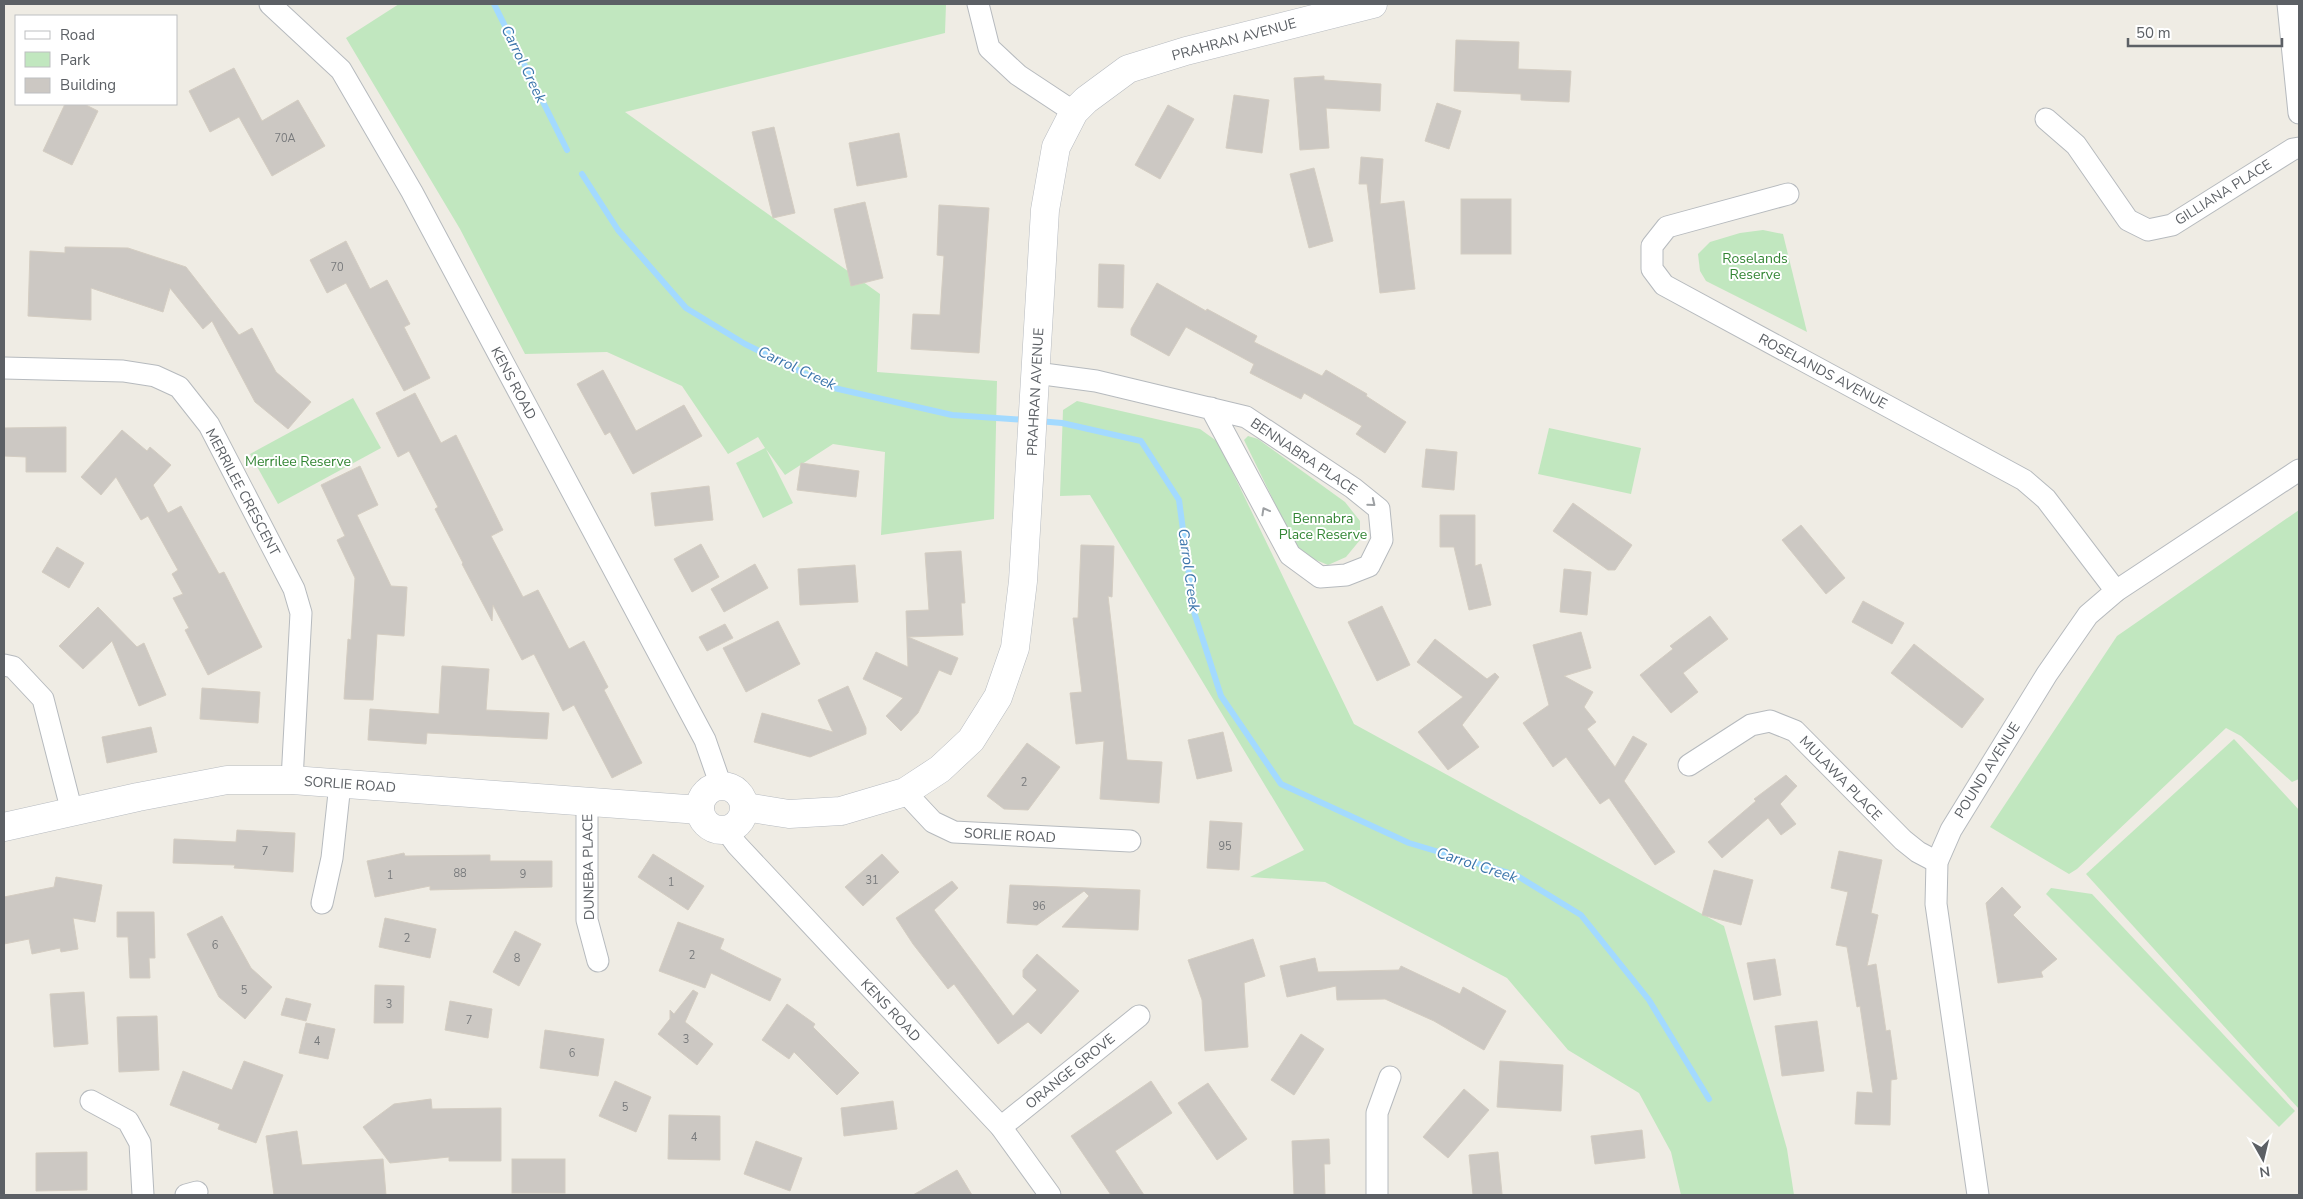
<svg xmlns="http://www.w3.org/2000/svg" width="2303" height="1199" viewBox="0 0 2303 1199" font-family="'Nunito Sans',sans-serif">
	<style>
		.green { fill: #c1e7bf }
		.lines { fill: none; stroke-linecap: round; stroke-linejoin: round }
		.stream { stroke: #a3daff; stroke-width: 6 }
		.building { fill: #ccc8c3; stroke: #d4cdc2 }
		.street-casing { stroke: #b6babe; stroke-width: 23 }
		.secondary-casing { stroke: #b7bbc0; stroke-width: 29 }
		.street { stroke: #fff; stroke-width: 21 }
		.secondary { stroke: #fff; stroke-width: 28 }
		.oneway { stroke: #9da0a3 }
		.labels { text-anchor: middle; stroke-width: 4; stroke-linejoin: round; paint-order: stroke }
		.number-label { font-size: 11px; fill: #787a7c }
		.street-label { font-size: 14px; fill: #5c6065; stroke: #fff }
		.park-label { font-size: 14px; fill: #328533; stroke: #fff }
		.water-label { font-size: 15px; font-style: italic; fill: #3b75ab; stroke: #fff }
	</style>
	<rect width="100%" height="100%" fill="#efece4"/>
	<g class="green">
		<polygon points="399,4 946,4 945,33 625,112 880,294 877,372 997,381 994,519 881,535 885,452 833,444 785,475 766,449 793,503 763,518 736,463 765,448 758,437 728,454 682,386 607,352 525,354 460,229 346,38"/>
		<polygon points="1763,230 1783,234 1807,332 1706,281 1700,271 1698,254 1710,242 1740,233"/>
		<polygon points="353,398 381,448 278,504 250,454"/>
		<polygon points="1077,401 1200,429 1218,442 1354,724 1724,926 1787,1149 1794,1195 1681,1195 1671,1152 1639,1093 1568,1050 1507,978 1325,882 1250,877 1304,850 1090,495 1060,496 1063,410"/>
		<polygon points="1549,428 1641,448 1631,494 1538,474"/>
		<polygon points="1248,436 1258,439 1345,502 1360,521 1360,540 1346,557 1328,565 1299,553 1244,440"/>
		<polygon points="2299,510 2299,779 2292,782 2241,736 2226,728 2077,869 2069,874 1990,827 2117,636"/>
		<polygon points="2234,739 2299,810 2299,1109 2086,874"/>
		<polygon points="2051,888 2092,894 2295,1111 2279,1127 2046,894"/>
	</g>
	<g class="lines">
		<g class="stream">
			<polyline points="494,4 567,150"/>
			<polyline points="582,174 618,230 686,308 745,344 834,388 952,415 1026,420"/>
			<polyline points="1038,421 1062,423 1141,441 1179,500 1194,612 1221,696 1281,784 1409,843 1516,875 1581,915 1649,1000 1709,1099"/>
		</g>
	</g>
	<g class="building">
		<polygon points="1456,40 1519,42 1518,69 1571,71 1569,102 1521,100 1521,94 1454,91"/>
		<polygon points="234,68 262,121 298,100 325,146 272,176 239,117 210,132 189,91"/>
		<polygon points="1324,76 1324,80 1381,84 1380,111 1326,108 1329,148 1300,150 1294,78"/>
		<polygon points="1234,95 1269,100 1262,153 1226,148"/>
		<polygon points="1437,103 1461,111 1449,149 1425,141"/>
		<polygon points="65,104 84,104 98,111 72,165 43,151"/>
		<polygon points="1168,105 1194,119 1160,179 1135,165"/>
		<polygon points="774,127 795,213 773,218 752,132"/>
		<polygon points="899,133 907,177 857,186 849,143"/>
		<polygon points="1361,157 1383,159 1380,204 1404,201 1415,289 1380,293 1367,184 1359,184"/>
		<polygon points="1314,168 1333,241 1309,248 1290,174"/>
		<rect x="1461" y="199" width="50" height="55"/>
		<polygon points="865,202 883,278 851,286 834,209"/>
		<polygon points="939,205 989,208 979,353 911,349 913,314 940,315 944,256 937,255"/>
		<polygon points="346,241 370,289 387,280 410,324 404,327 430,378 404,391 346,283 327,293 310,260"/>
		<polygon points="65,247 128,248 186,267 239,335 252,328 276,372 311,402 288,429 255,402 212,321 203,329 170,288 163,312 91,288 91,320 28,316 30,251 65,253"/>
		<polygon points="1099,264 1124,265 1123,308 1098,307"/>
		<polygon points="1157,283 1206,311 1207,309 1257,336 1254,342 1322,376 1326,370 1367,394 1366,396 1406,422 1385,453 1356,434 1362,426 1304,393 1301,399 1250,373 1254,364 1186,327 1169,356 1131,335 1131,329"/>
		<polygon points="603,370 636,431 684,405 702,436 633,474 610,432 605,435 577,384"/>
		<polygon points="415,393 441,443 456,435 503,530 491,536 523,597 538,590 569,649 584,641 608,687 604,690 642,763 612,778 574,705 563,711 534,654 522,660 493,605 492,621 462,564 463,563 435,509 438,507 409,451 398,457 376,413"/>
		<polygon points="66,427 66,472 26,472 26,457 4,456 4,428"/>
		<polygon points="122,430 147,451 150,447 171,465 153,485 168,513 181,506 219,574 224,572 262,647 208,675 185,630 189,628 173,598 183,594 172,574 178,570 148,516 141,520 116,477 101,495 81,477"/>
		<polygon points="1426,449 1457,452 1454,490 1422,487"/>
		<polygon points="801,463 859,471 856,497 797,490"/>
		<polygon points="360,466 378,505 357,515 391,586 407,587 404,636 377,634 373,700 344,699 348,639 351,640 355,578 337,540 345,536 321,485"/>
		<polygon points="709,486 713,520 655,526 651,493"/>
		<polygon points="1573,503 1632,545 1615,570 1608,570 1553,531"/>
		<polygon points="1440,515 1475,515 1475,566 1481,564 1491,605 1469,610 1454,547 1440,547"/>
		<polygon points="1801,525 1845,578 1826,594 1782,540"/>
		<polygon points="701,544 719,577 692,592 674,559"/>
		<polygon points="1081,545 1114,546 1112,597 1108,596 1127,760 1162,762 1159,803 1100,799 1104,741 1076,744 1070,693 1082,692 1073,618 1078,618"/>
		<polygon points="57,547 84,563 69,588 42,572"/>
		<polygon points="961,551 965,603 961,603 963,635 908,637 958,658 951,675 939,670 918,713 901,731 886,716 903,698 863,679 876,652 908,667 906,611 929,610 925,553"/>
		<polygon points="755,564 768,588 724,612 711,589"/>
		<polygon points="855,565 858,602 800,605 798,569"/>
		<polygon points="1564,569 1591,572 1587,615 1560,612"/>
		<polygon points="1863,601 1904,623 1892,644 1852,622"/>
		<polygon points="1382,606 1410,665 1377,681 1348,622"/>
		<polygon points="98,607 137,647 144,643 166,695 139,706 112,641 83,669 59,646"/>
		<polygon points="1710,616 1728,639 1683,673 1698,692 1671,713 1640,675 1673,649 1670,646"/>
		<polygon points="778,621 800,664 746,692 723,648"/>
		<polygon points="725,624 733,638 707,651 699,637"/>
		<polygon points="1581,632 1591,668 1564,676 1593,692 1584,707 1596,722 1587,729 1615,767 1633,736 1647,744 1624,781 1675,852 1655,865 1609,798 1600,804 1566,757 1553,767 1523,723 1549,705 1533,645"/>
		<polygon points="1435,639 1487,679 1495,673 1499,677 1462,725 1479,747 1448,770 1418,732 1463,697 1417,662"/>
		<polygon points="1914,644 1984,699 1962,728 1891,673"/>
		<polygon points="442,666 489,669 486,710 549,713 547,739 427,733 426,744 368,740 370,709 439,714"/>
		<polygon points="848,686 866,728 866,734 810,757 754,742 762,713 833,732 818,700"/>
		<polygon points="202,688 260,692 258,723 200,719"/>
		<polygon points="151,727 157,752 107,763 102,737"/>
		<polygon points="1223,732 1232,771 1197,779 1188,740"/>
		<polygon points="1027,743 1060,767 1028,810 1004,809 987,796"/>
		<polygon points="1786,775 1797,786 1780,804 1796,824 1781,835 1768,818 1722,858 1708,842 1756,801 1754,799"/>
		<polygon points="1210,821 1242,823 1239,870 1207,868"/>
		<polygon points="237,830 295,833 293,872 234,868 235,865 173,863 174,839 236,842"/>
		<polygon points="1839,851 1882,860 1871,913 1878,915 1867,966 1876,964 1886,1031 1890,1030 1897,1079 1891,1080 1890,1125 1855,1124 1857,1092 1873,1093 1860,1006 1857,1007 1847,947 1836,945 1848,892 1831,888"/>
		<polygon points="404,853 405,856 490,855 490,861 552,861 552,887 430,890 430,886 375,897 367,861"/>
		<polygon points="653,854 704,886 688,910 638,877"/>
		<polygon points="882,854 899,872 863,906 845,887"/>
		<polygon points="1714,870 1753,880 1741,925 1702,915"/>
		<polygon points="56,877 102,885 95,922 73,918 78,949 61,952 60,948 32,954 29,939 4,944 4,897 54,887"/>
		<polygon points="952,881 958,888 934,910 1013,1016 1037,990 1023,977 1023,970 1037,954 1079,991 1041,1034 1028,1022 998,1044 954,984 948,989 913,944 896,918"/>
		<polygon points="1010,885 1140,890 1138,930 1062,927 1089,896 1084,891 1037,925 1007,923"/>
		<polygon points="2002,887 2021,907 2013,915 2057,959 2041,972 2043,977 1998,983 1986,903"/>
		<polygon points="117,912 154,912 155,958 149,958 150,978 130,978 128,937 117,937"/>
		<polygon points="222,916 251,968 272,987 245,1019 219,997 187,934"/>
		<polygon points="385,918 436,929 430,958 379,947"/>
		<polygon points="678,922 724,939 720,949 781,979 770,1001 711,973 705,988 659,971"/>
		<polygon points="515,931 541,944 519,986 493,972"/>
		<polygon points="1253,939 1265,976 1244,983 1248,1047 1205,1051 1202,1000 1188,960"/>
		<polygon points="1315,958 1318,972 1399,970 1401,966 1460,994 1463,987 1506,1011 1484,1050 1434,1021 1385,999 1337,1000 1336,986 1287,997 1280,966"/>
		<polygon points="1775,959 1781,995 1754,1000 1747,963"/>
		<polygon points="375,985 404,986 403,1023 374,1023"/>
		<polygon points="693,990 698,993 685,1022 713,1044 697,1065 658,1034 670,1019 670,1010 674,1014"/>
		<polygon points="84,992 88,1044 54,1047 50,994"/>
		<polygon points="286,998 311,1004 306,1021 281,1015"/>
		<polygon points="450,1001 492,1009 488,1038 445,1030"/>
		<polygon points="787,1004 815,1024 813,1027 859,1073 837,1095 794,1052 789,1059 762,1040"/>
		<polygon points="157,1016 159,1070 119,1072 117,1017"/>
		<polygon points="1817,1021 1824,1071 1782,1076 1775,1026"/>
		<polygon points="306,1023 335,1029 328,1059 299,1053"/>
		<polygon points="545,1030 604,1039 598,1076 540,1068"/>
		<polygon points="1301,1034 1324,1049 1294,1095 1271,1080"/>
		<polygon points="244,1061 283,1075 256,1143 218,1129 220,1124 170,1105 183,1071 232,1090"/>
		<polygon points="1500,1061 1563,1065 1561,1111 1497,1107"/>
		<polygon points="615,1081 651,1097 636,1132 599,1116"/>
		<polygon points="1151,1081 1172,1113 1115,1151 1144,1195 1111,1195 1071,1136"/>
		<polygon points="1208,1083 1247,1139 1217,1160 1178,1103"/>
		<polygon points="1464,1089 1489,1110 1448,1158 1423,1137"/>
		<polygon points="431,1099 432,1109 501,1108 501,1161 449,1161 449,1157 390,1163 363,1127 394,1104"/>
		<polygon points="893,1101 897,1129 844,1136 841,1108"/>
		<polygon points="669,1115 720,1116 720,1160 668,1159"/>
		<polygon points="1642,1130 1645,1158 1595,1164 1591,1136"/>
		<polygon points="297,1131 302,1165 383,1159 386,1195 274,1195 266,1136"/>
		<polygon points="1329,1139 1330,1164 1324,1164 1325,1195 1294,1195 1292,1141"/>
		<polygon points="756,1141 802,1158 790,1191 744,1174"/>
		<polygon points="87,1152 87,1190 36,1191 36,1153"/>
		<polygon points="1498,1152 1502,1194 1473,1195 1469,1155"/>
		<rect x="512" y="1159" width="53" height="34"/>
		<polygon points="957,1170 972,1195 913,1195"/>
	</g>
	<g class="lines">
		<g class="street-casing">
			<g id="street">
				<polyline points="270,4 341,70 412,192 705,740 721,786"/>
				<polyline points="978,4 989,48 1018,75 1074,112"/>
				<polyline points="2288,4 2299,113"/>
				<polyline points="2046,119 2076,145 2128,220 2148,230 2172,225 2293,149 2299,148"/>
				<polyline points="1788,194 1667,227 1652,246 1652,269 1664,285 2024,480 2046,499 2116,591"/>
				<polyline points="4,368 123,371 155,376 179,387 209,425 294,589 301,613 292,780"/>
				<polyline points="1036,373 1096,381 1246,417 1353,488 1379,509 1382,540 1369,566 1346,575 1320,577 1290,555 1211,408"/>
				<polyline points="4,665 13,667 43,699 72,812"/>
				<polyline points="1689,765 1751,725 1770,721 1795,731 1903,840 1918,852 1937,862"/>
				<polyline points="905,792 933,822 954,832 1130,841"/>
				<polyline points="587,801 587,920 598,961"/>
				<polyline points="726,830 737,845 1001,1127 1050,1195"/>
				<polyline points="322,903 332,858 340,784"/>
				<polyline points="91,1101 128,1121 140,1143 143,1195"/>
				<polyline points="1001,1127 1139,1016"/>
				<polyline points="186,1195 197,1192"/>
				<polyline points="1377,1195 1377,1113 1390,1077"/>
				<polyline points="1978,1195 1936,904 1937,862 1951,830 2047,674 2088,615 2116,591 2299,470"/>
			</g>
		</g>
		<g class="secondary-casing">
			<g id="secondary">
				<circle cx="722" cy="808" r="22"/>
				<polyline points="745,807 789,814 841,811 905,792 940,769 971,740 998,697 1015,648 1023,581 1045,210 1056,147 1074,112 1086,100 1128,69 1186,51 1373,4"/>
				<polyline points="4,827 138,797 227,780 292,780 700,810"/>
			</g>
		</g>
		<use href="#street" class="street"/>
		<use href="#secondary" class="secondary"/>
	</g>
	<defs><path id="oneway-chevron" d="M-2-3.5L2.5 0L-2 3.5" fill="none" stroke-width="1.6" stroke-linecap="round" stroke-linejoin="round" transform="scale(1.25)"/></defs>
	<g class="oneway">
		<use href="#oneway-chevron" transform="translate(1372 503) rotate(39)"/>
		<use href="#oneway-chevron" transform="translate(1265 511) rotate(-119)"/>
	</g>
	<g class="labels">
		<g class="number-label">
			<text x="285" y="142">70A</text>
			<text x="337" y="271">70</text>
			<text x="1024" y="786">2</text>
			<text x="1225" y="850">95</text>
			<text x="265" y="855">7</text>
			<text x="460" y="877">88</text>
			<text x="523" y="878">9</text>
			<text x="390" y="879">1</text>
			<text x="872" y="884">31</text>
			<text x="671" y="886">1</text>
			<text x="1039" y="910">96</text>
			<text x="407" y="942">2</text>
			<text x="215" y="949">6</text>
			<text x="692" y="959">2</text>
			<text x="517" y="962">8</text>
			<text x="244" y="994">5</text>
			<text x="389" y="1008">3</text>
			<text x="469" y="1024">7</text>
			<text x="686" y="1043">3</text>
			<text x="317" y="1045">4</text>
			<text x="572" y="1057">6</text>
			<text x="625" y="1111">5</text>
			<text x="694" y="1141">4</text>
		</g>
		<g class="street-label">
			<text transform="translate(1234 39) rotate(-15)" y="5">PRAHRAN AVENUE</text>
			<text transform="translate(2223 192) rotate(-32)" y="5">GILLIANA PLACE</text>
			<text transform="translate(1823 371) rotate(28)" y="5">ROSELANDS AVENUE</text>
			<text transform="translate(514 383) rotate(62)" y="5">KENS ROAD</text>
			<text transform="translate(1035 392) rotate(-87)" y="5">PRAHRAN AVENUE</text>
			<text transform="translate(1304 456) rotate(34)" y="5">BENNABRA PLACE</text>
			<text transform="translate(243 492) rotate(62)" y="5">MERRILEE CRESCENT</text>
			<text transform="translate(1987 770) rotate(-58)" y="5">POUND AVENUE</text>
			<text transform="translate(1841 778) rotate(46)" y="5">MULAWA PLACE</text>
			<text transform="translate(350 784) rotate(4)" y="5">SORLIE ROAD</text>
			<text transform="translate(1010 835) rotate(3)" y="5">SORLIE ROAD</text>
			<text transform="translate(588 867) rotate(-91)" y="5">DUNEBA PLACE</text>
			<text transform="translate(891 1010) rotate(47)" y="5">KENS ROAD</text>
			<text transform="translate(1070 1071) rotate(-39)" y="5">ORANGE GROVE</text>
		</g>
		<g class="park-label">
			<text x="1755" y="263">Roselands<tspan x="1755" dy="16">Reserve</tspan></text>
			<text x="298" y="466">Merrilee Reserve</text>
			<text x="1323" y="523">Bennabra<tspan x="1323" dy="16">Place Reserve</tspan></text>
		</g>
		<g class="water-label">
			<text transform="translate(524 64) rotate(64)" y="5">Carrol Creek</text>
			<text transform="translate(797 368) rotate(25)" y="5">Carrol Creek</text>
			<text transform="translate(1189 570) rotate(82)" y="5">Carrol Creek</text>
			<text transform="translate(1477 865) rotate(18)" y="5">Carrol Creek</text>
		</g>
	</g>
	<rect width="2303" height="1199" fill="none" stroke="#5c6065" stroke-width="10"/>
	<rect x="15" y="15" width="162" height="90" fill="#ffffff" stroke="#bebfc1"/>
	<rect x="25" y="31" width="25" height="8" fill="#ffffff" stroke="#bebfc1"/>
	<text x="60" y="40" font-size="15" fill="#5c6065">Road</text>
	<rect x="25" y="52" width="25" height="15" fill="#c1e7bf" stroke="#bebfc1"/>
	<text x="60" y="65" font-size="15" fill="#5c6065">Park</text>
	<rect x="25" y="78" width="25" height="15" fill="#ccc8c3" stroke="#bebfc1"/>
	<text x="60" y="90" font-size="15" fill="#5c6065">Building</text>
	<g transform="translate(2263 1159) rotate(172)" stroke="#ffffff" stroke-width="4" paint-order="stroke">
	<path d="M0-4L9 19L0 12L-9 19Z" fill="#5c6065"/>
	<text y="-8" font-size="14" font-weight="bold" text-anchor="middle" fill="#5c6065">N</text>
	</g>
	<path d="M2128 38v8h154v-8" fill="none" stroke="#5c6065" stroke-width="2.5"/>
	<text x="2136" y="38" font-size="15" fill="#5c6065" stroke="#ffffff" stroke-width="4" paint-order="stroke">50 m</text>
</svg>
